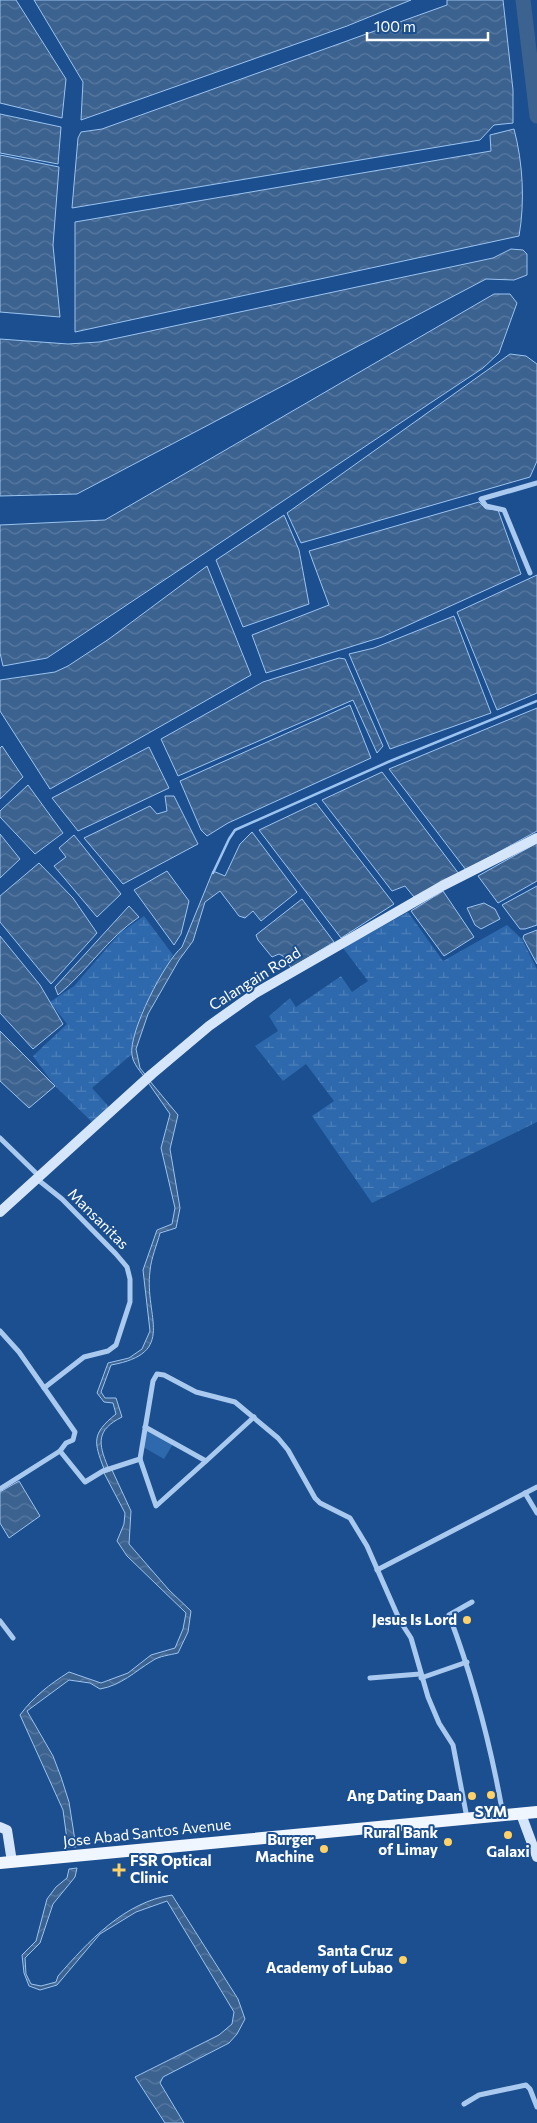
<svg xmlns="http://www.w3.org/2000/svg" width="537" height="2123" viewBox="0 0 537 2123" font-family="Commissioner,sans-serif">
	<style>
		.grass { fill: #2e69ad }
		.wetland { fill: url(#wetland-marsh) }
		.water { fill: url(#water-waves); stroke: #9cc4f0 }
		.lines { fill: none; stroke-linecap: round; stroke-linejoin: round }
		.stream { stroke: #9cc4f0; stroke-width: 2.5 }
		.river { stroke: #3c6290; stroke-width: 15 }
		.street { stroke: #a9c9ee; stroke-width: 5 }
		.secondary { stroke: #d6e6fa; stroke-width: 10 }
		.primary { stroke: #f0f6ff; stroke-width: 12 }
		.poi-dot { fill: #ffd166; stroke: #1b4f8f; stroke-width: 2 }
		.labels { text-anchor: middle; stroke-width: 4; stroke-linejoin: round; paint-order: stroke }
		.street-label { font-size: 15px; fill: #fff; stroke: #1b4f8f }
		.poi-label { font-size: 15px; font-weight: bold; fill: #fff; stroke: #1b4f8f; text-anchor: end }
	</style>
	<defs>
		<pattern id="wetland-marsh" width="20" height="14" patternUnits="userSpaceOnUse" patternTransform="scale(1.25)"><rect width="20" height="14" fill="#2e69ad"/><path d="M1 5h8M5 5V1M11 12h8M15 12V8" fill="none" stroke="#4d80b9"/></pattern>
		<pattern id="water-waves" width="16" height="10" patternUnits="userSpaceOnUse" patternTransform="scale(1.25)"><rect width="16" height="10" fill="#3c6290"/><path d="M0 5q4-4 8 0t8 0" fill="none" stroke="#597aa1"/></pattern>
	</defs>
	<rect width="100%" height="100%" fill="#1b4f8f"/>
	<polygon class="grass" points="146,1429 173,1444 164,1459 143,1447"/>
	<g class="wetland">
		<polygon points="408,912 443,961 507,925 522,939 537,969 537,1122 372,1203 312,1116 334,1101 306,1064 283,1081 255,1046 278,1031 269,1016 290,998 296,1007 341,976 352,992 368,981 343,948"/>
		<polygon points="144,916 173,955 142,1011 131,1055 92,1088 111,1109 94,1124 55,1086 33,1056 67,1024 50,1002 74,986 120,933"/>
	</g>
	<g class="water">
		<polygon points="0,0 16,0 66,79 62,118 0,103"/>
		<polygon points="34,0 411,0 347,26 81,120 83,82"/>
		<polygon points="447,0 503,0 513,90 513,123 494,125 480,140 72,208 78,138 81,132 102,129 447,5"/>
		<polygon points="0,114 61,127 58,164 0,153"/>
		<path d="M514,129C523,163 525,202 519,236L75,332V222L491,151L490,135Z"/>
		<polygon points="0,155 59,167 53,245 60,317 0,312"/>
		<polygon points="511,249 523,250 527,254 527,275 514,280 486,279 77,494 0,496 0,339 68,344 99,342 493,258"/>
		<polygon points="494,294 510,294 517,303 499,353 483,368 47,658 3,666 0,653 0,525 105,520"/>
		<polygon points="510,354 526,356 537,364 537,461 530,477 301,543 287,513"/>
		<polygon points="479,502 486,509 498,510 521,574 382,637 266,673 252,635 329,605 309,551"/>
		<polygon points="284,515 299,550 309,604 243,627 216,560"/>
		<polygon points="207,566 251,675 50,789 0,711 0,680 55,672 68,666 109,639"/>
		<polygon points="537,575 537,693 497,710 457,612"/>
		<polygon points="454,616 491,713 390,749 349,654 374,648"/>
		<polygon points="339,658 345,659 383,746 377,753 353,700 178,776 161,739 263,682"/>
		<polygon points="350,705 371,758 228,823 207,836 201,830 180,781"/>
		<polygon points="537,708 537,831 466,870 389,769"/>
		<polygon points="2,746 23,777 0,799 0,748"/>
		<polygon points="149,747 169,788 78,831 52,798"/>
		<polygon points="382,772 459,874 414,897 405,886 392,891 322,800"/>
		<polygon points="28,785 63,833 35,854 0,817 0,811"/>
		<polygon points="165,796 174,796 198,844 123,884 84,838 150,806 157,814 167,811"/>
		<polygon points="316,803 394,904 341,938 259,830"/>
		<path d="M252,832L297,892L261,921L253,911L245,918L239,916L220,891L205,902L193,941L179,960L148,1014L136,1049L140,1068L148,1078L146,1079C141,1072 133,1064 132,1055C128,1033 165,961 182,947L213,871L225,876L240,844Z"/>
		<polygon points="0,834 20,859 0,878"/>
		<polygon points="74,835 121,894 97,917 54,866 66,857 59,848"/>
		<polygon points="537,843 537,881 498,903 478,876"/>
		<polygon points="39,863 73,898 97,933 51,984 0,922 0,896"/>
		<polygon points="167,871 189,901 181,934 174,945 134,890"/>
		<polygon points="537,886 537,925 525,929 520,929 502,905"/>
		<polygon points="443,891 474,937 444,956 411,911"/>
		<polygon points="302,899 334,942 291,968 283,956 279,954 272,957 258,940 256,935"/>
		<polygon points="484,903 495,909 500,919 481,929 475,925 467,908"/>
		<path d="M129,906L139,917C108,938 87,971 58,995L55,987Z"/>
		<polygon points="537,930 537,964 523,938 524,935"/>
		<polygon points="0,936 40,985 63,1024 33,1049 0,1013"/>
		<polygon points="0,1031 55,1086 29,1108 0,1081"/>
		<path d="M149,1080L178,1115L170,1149L180,1208L176,1228L160,1233C157,1245 151,1258 150,1271C144,1317 178,1353 111,1365L101,1392L105,1398H116L122,1417C96,1430 98,1443 108,1467L104,1469C94,1442 91,1434 116,1414L113,1403L104,1402L97,1393L108,1363L129,1358L142,1349L150,1331L143,1270L157,1230L172,1224L175,1208L161,1148L170,1114L147,1081Z"/>
		<path d="M112,1470L131,1511L129,1544L169,1590L191,1611L188,1632L178,1653C170,1655 159,1656 152,1661C134,1672 122,1685 100,1689L90,1683L69,1680L27,1711L53,1756L61,1777L69,1802L76,1847H68L63,1810L20,1715C34,1696 49,1685 69,1672L101,1683L128,1673L151,1655L175,1648L183,1629L186,1613L127,1556L117,1541L124,1524L125,1513L104,1473Z"/>
		<polygon points="19,1481 40,1516 9,1538 0,1523 0,1492"/>
		<path d="M77,1868L75,1877L53,1904L40,1943L25,1958L26,1974L31,1984L41,1986L56,1982L58,1976C88,1942 124,1902 172,1895L238,1999L245,2019L237,2034L229,2043L163,2077L160,2083L184,2123H165L135,2077L219,2035L232,2024L234,2012L167,1901L136,1912L100,1934L57,1985L40,1990L29,1986L24,1973L22,1955L36,1941L47,1899L56,1887L67,1878L69,1869Z"/>
	</g>
	<g class="lines">
		<polyline class="stream" points="213,873 229,839 235,830 388,762 537,701"/>
		<polyline class="river" points="523,0 537,116"/>
		<g class="street">
			<polyline points="530,573 504,510 486,506 481,499 537,483"/>
			<polyline points="0,1138 39,1176"/>
			<polyline points="37,1179 62,1199 116,1254 127,1267 130,1279 130,1302 116,1345 108,1351 84,1357 44,1388"/>
			<polyline points="0,1331 19,1352 75,1432 73,1440 66,1443 60,1451 85,1482 103,1471 140,1459 153,1381 157,1374 164,1375 196,1392 235,1402 278,1438 288,1450 315,1498 320,1503 350,1518 367,1546 400,1621 411,1638 428,1697 439,1723 453,1745 467,1818"/>
			<polyline points="145,1427 206,1461 254,1417"/>
			<polyline points="140,1459 156,1506 206,1461"/>
			<polyline points="0,1489 60,1451"/>
			<polyline points="525,1493 537,1513"/>
			<polyline points="377,1570 537,1487"/>
			<path d="M472,1602L449,1615C474,1681 491,1746 503,1815"/>
			<polyline points="0,1621 13,1638"/>
			<polyline points="370,1678 420,1674"/>
			<polyline points="421,1678 467,1662"/>
			<polyline points="464,2104 479,2095 526,2085 530,2089 537,2107"/>
		</g>
		<g class="secondary">
			<polyline points="0,1212 152,1074 209,1026 254,994 442,886 537,838"/>
			<polyline points="521,1814 537,1857"/>
			<polyline points="0,1827 7,1830 12,1862"/>
		</g>
		<polyline class="primary" points="0,1863 537,1812"/>
	</g>
	<g class="poi-dot">
		<circle cx="467" cy="1620" r="5"/>
		<circle cx="491" cy="1795" r="5"/>
		<circle cx="472" cy="1796" r="5"/>
		<circle cx="508" cy="1835" r="5"/>
		<circle cx="448" cy="1842" r="5"/>
		<circle cx="324" cy="1849" r="5"/>
		<path d="M116.5 1862.5h5v5h5v5h-5v5h-5v-5h-5v-5h5z"/>
		<circle cx="403" cy="1960" r="5"/>
	</g>
	<g class="labels">
		<g class="street-label">
			<text transform="translate(255 979) rotate(-32)" y="5">Calangain Road</text>
			<text transform="translate(98 1219) rotate(45)" y="5">Mansanitas</text>
			<text transform="translate(147 1833) rotate(-6)" y="5">Jose Abad Santos Avenue</text>
		</g>
		<g class="poi-label">
			<text x="457" y="1625">Jesus Is Lord</text>
			<text x="462" y="1801">Ang Dating Daan</text>
			<text x="491" y="1817" text-anchor="middle">SYM</text>
			<text x="438" y="1838">Rural Bank<tspan x="438" dy="17">of Limay</tspan></text>
			<text x="314" y="1845">Burger<tspan x="314" dy="17">Machine</tspan></text>
			<text x="508" y="1857" text-anchor="middle">Galaxi</text>
			<text x="130" y="1866" text-anchor="start">FSR Optical<tspan x="130" dy="17">Clinic</tspan></text>
			<text x="393" y="1956">Santa Cruz<tspan x="393" dy="17">Academy of Lubao</tspan></text>
		</g>
	</g>
	<path d="M367 32v8h121v-8" fill="none" stroke="#ffffff" stroke-width="2.5"/>
	<text x="374" y="32" font-size="15" fill="#ffffff" stroke="#1b4f8f" stroke-width="4" paint-order="stroke">100 m</text>
</svg>
